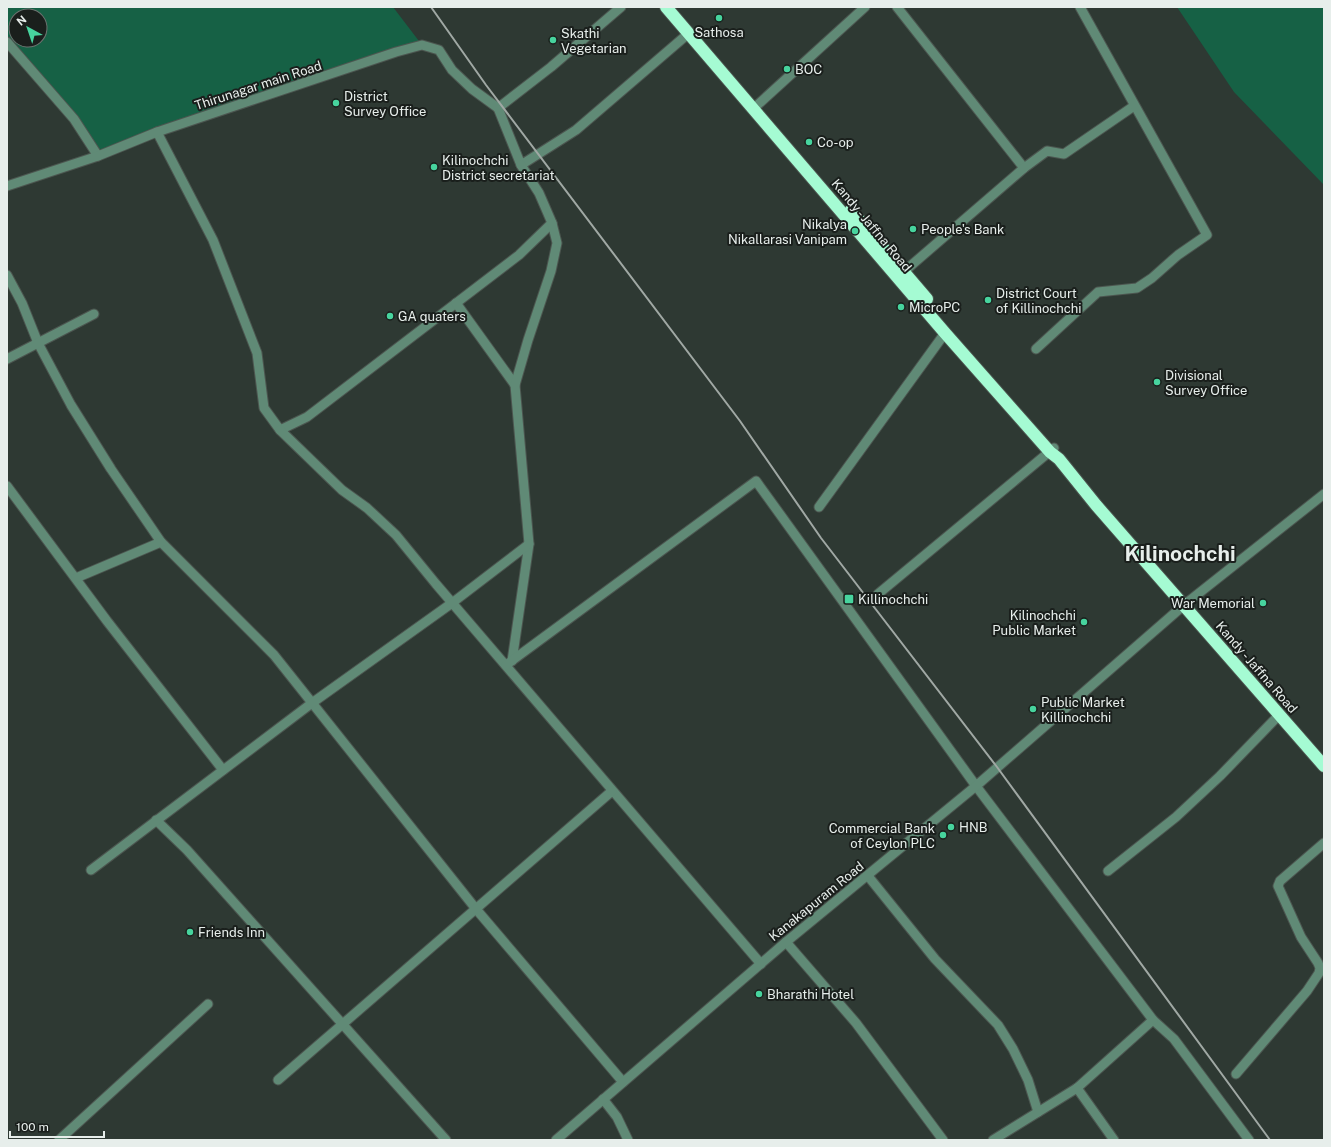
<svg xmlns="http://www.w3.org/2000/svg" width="1331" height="1147" viewBox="0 0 1331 1147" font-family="'Public Sans',sans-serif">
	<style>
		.green { fill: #166145; fill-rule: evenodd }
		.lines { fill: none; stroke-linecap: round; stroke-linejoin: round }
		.minor-casing { stroke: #4c5650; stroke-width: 11 }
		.highway-casing { stroke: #4c5650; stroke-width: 14 }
		.minor { stroke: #608a76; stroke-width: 9 }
		.highway { stroke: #a5fbd3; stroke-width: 12 }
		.rail { stroke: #a0a8a4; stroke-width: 2 }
		.poi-dot { fill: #47d49e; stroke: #1a1f1c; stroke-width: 1.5 }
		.labels { text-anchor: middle; stroke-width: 4; stroke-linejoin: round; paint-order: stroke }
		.poi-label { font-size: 13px; fill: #e7eeeb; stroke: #1a1f1c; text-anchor: start }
		.street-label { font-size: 13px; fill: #e7eeeb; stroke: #1a1f1c }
		.town-label { font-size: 21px; font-weight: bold; fill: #e7eeeb; stroke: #1a1f1c }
	</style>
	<rect width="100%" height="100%" fill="#2e3933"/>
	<g class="green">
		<path d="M7,7H393L422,45L98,156L7,45ZM16,16H40V40H16Z"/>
		<polygon points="1177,7 1324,7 1324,185 1234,92"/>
	</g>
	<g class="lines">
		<g class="minor-casing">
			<g id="minor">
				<polyline points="621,7 551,67 498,108 521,165 576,130 689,33"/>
				<polyline points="897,7 1024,168"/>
				<polyline points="7,42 74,119 98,156"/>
				<polyline points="753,109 865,7"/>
				<polyline points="157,132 213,240 257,353 264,408 280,430 307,417 519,255 552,223 539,193 521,165"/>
				<polyline points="7,186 98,156 157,132 396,52 422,45 439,50 452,70 472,89 498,108"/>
				<polyline points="7,275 22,303 38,343 71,405 111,469 161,542 274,655 476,909 623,1082"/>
				<polyline points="900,275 1024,168 1047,151 1064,154 1134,106"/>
				<polyline points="456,303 515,385"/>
				<polyline points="1036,349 1098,292 1137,288 1152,278 1178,255 1207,235 1080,7"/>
				<polyline points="7,359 94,314"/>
				<polyline points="280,430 342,490 367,508 396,535 436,584 761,964"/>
				<polyline points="7,486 107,621 223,770"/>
				<polyline points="819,507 945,333"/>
				<polyline points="76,578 161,542"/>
				<polyline points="878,594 1054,448"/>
				<polyline points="512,661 529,544 515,385 528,340 551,271 557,243 552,223"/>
				<polyline points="506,665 756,481 976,786 1153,1020 1174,1039 1249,1140"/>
				<polyline points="156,820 187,850 446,1140"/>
				<polyline points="91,870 312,703 452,603 529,544"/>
				<polyline points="1108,871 1176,817 1220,776 1280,714"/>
				<polyline points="868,876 935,959 998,1025 1013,1049 1028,1080 1038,1112"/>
				<polyline points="786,942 856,1023 943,1140"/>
				<polyline points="1236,1074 1307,991 1319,973 1320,968 1318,963 1301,937 1278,886 1280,881 1324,843"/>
				<polyline points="278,1080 612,791"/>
				<polyline points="1077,1088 1114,1140"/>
				<polyline points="603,1099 617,1117 628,1140"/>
				<polyline points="59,1140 208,1004"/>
				<polyline points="556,1140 786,942 976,786 1184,605 1324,494"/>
				<polyline points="993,1140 1077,1088 1153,1020"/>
			</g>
		</g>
		<g class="highway-casing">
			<g id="highway">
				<polyline points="666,7 945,333 1050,452 1059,459 1096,505 1324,766"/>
				<polyline points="851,210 927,299"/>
			</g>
		</g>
		<use href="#minor" class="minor"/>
		<use href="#highway" class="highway"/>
		<polyline class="rail" points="431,7 486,85 740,421 821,538 997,767 1270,1140"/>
	</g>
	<g class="poi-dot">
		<circle cx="719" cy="18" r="4"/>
		<circle cx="553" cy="40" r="4"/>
		<circle cx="787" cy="69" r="4"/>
		<circle cx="336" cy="103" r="4"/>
		<circle cx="809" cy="142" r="4"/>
		<circle cx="434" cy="167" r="4"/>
		<circle cx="913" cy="229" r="4"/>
		<circle cx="855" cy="231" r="4"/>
		<circle cx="988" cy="300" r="4"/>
		<circle cx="901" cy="307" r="4"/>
		<circle cx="390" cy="316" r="4"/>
		<circle cx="1157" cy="382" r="4"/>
		<rect x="844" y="594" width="10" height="10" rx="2"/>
		<circle cx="1263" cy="603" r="4"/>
		<circle cx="1084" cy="622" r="4"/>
		<circle cx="1033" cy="709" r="4"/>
		<circle cx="951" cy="827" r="4"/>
		<circle cx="943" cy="835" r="4"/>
		<circle cx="190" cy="932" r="4"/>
		<circle cx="759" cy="994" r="4"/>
	</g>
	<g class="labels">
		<g class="poi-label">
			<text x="719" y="37" text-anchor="middle">Sathosa</text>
			<text x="561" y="38">Skathi<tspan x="561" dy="15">Vegetarian</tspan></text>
			<text x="795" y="74">BOC</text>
			<text x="344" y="101">District<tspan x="344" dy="15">Survey Office</tspan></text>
			<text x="817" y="147">Co-op</text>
			<text x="442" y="165">Kilinochchi<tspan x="442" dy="15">District secretariat</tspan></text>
			<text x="847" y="229" text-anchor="end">Nikalya<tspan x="847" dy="15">Nikallarasi Vanipam</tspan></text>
			<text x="921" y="234">People's Bank</text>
			<text x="996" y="298">District Court<tspan x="996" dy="15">of Killinochchi</tspan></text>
			<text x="909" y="312">MicroPC</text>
			<text x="398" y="321">GA quaters</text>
			<text x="1165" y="380">Divisional<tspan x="1165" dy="15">Survey Office</tspan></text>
			<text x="858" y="604">Killinochchi</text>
			<text x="1255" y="608" text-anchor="end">War Memorial</text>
			<text x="1076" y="620" text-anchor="end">Kilinochchi<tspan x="1076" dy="15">Public Market</tspan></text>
			<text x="1041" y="707">Public Market<tspan x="1041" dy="15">Killinochchi</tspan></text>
			<text x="959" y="832">HNB</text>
			<text x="935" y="833" text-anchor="end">Commercial Bank<tspan x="935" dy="15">of Ceylon PLC</tspan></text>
			<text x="198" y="937">Friends Inn</text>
			<text x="767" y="999">Bharathi Hotel</text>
		</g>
		<g class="street-label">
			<text transform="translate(258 85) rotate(-18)" y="5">Thirunagar main Road</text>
			<text transform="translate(872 225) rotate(50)" y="5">Kandy - Jaffna Road</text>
			<text transform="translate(1257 667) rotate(49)" y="5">Kandy - Jaffna Road</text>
			<text transform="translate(816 901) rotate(-39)" y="5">Kanakapuram Road</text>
		</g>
		<g class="town-label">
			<text x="1180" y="561">Kilinochchi</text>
		</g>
	</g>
	<rect width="1331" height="1147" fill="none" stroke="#e7eeeb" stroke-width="16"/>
	<g transform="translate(28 28) rotate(320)"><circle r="19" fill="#1a1f1c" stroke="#6c726f"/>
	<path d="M0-3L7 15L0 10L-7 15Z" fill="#47d49e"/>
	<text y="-6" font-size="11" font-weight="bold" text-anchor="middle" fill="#e7eeeb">N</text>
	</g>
	<path d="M10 1131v6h94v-6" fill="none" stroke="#e7eeeb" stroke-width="2"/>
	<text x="16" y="1131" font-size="12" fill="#e7eeeb" stroke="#1a1f1c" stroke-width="3" paint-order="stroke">100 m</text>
</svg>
